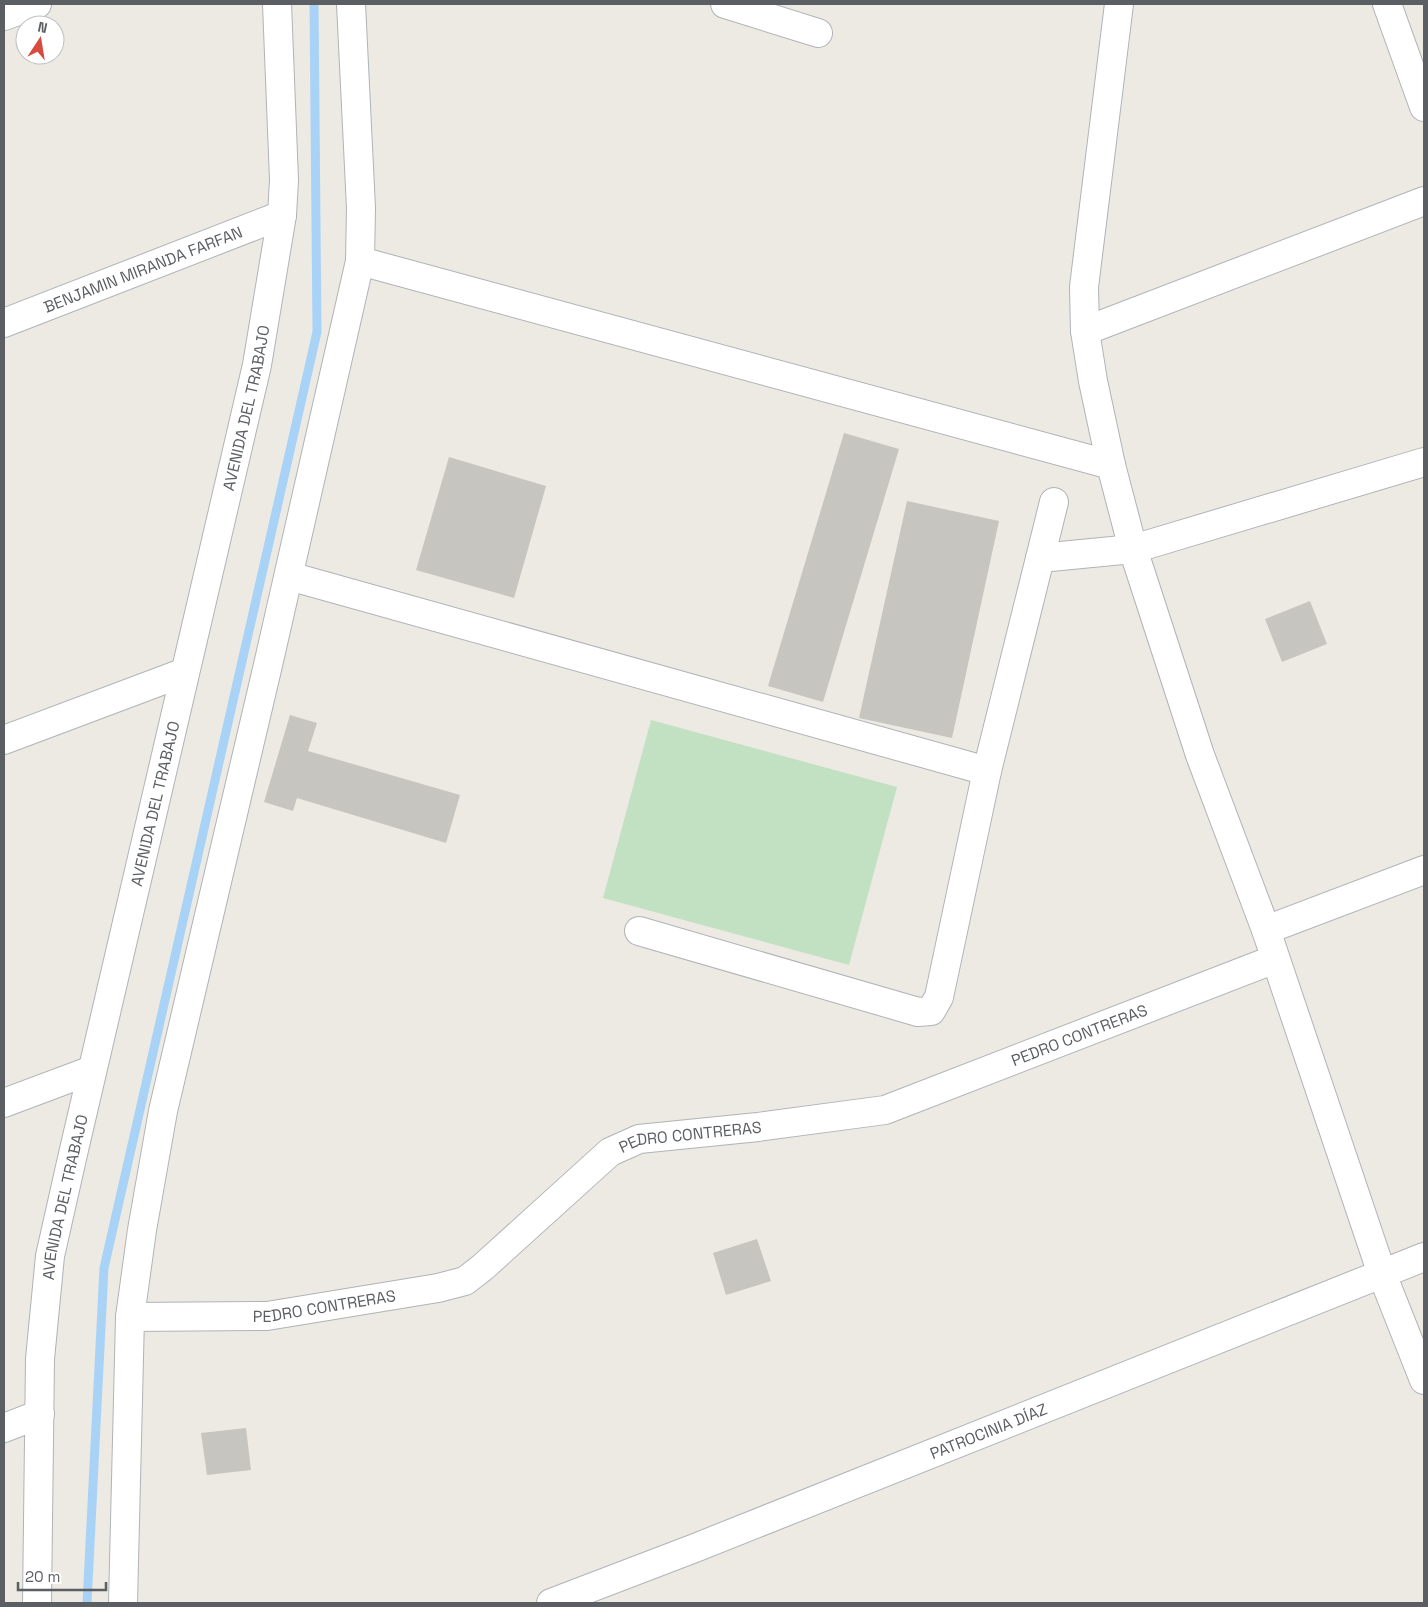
<svg xmlns="http://www.w3.org/2000/svg" width="1428" height="1607" viewBox="0 0 1428 1607" font-family="'Space Grotesk',sans-serif">
	<style>
		.green { fill: #c1e1c2 }
		.lines { fill: none; stroke-linecap: round; stroke-linejoin: round }
		.stream { stroke: #a9d3f6; stroke-width: 9 }
		.building { fill: #c7c5c0 }
		.minor-casing { stroke: #b0b3b7; stroke-width: 30 }
		.minor { stroke: #fff; stroke-width: 28 }
		.labels { text-anchor: middle; stroke-width: 4.5; stroke-linejoin: round; paint-order: stroke }
		.street-label { font-size: 16px; fill: #5b5e62; stroke: #fff }
	</style>
	<rect width="100%" height="100%" fill="#eceae3"/>
	<polygon class="green" points="651,720 897,787 849,965 603,898"/>
	<g class="lines">
		<polyline class="stream" points="87,1603 104,1268 317,332 314,4"/>
	</g>
	<g class="building">
		<polygon points="844,433 899,449 823,702 768,686"/>
		<polygon points="449,457 546,486 514,598 416,570"/>
		<polygon points="907,501 999,521 952,738 859,718"/>
		<polygon points="1310,601 1327,644 1282,662 1265,619"/>
		<polygon points="290,715 317,723 308,751 460,795 446,843 297,798 293,811 264,802"/>
		<polygon points="757,1239 771,1281 726,1295 713,1253"/>
		<polygon points="246,1428 251,1470 207,1475 201,1433"/>
	</g>
	<g class="lines">
		<g class="minor-casing">
			<g id="minor">
				<polyline points="725,4 818,33"/>
				<polyline points="1119,4 1084,287 1085,331 1093,381 1111,465 1133,549 1200,755 1266,930 1382,1274 1424,1380"/>
				<polyline points="1387,4 1424,107"/>
				<polyline points="4,16 37,4"/>
				<polyline points="360,261 1111,465"/>
				<path id="s1" d="M4,323L282,215"/>
				<polyline points="1085,331 1424,201"/>
				<polyline points="1040,558 1133,549 1424,462"/>
				<polyline points="289,576 987,771"/>
				<polyline points="4,740 185,672"/>
				<polyline points="1266,930 1424,870"/>
				<polyline points="639,931 918,1012 931,1011 939,997 987,771 1054,502"/>
				<polyline points="4,1103 92,1070"/>
				<path id="s2" d="M130,1317L267,1316L438,1288L465,1281L483,1267L610,1152L639,1139L758,1127L885,1110L1275,959"/>
				<polyline points="4,1428 40,1414"/>
				<path id="s3" d="M37,1603L40,1359L50,1256L73,1154L257,365L282,215L284,180L277,4"/>
				<polyline points="123,1603 130,1317 142,1230 163,1111 268,665 360,261 361,208 351,4"/>
				<path id="s4" d="M551,1603L695,1548L1424,1257"/>
			</g>
		</g>
		<use href="#minor" class="minor"/>
	</g>
	<g class="labels">
		<g class="street-label">
			<text dy="6" stroke="none"><textPath href="#s1" startOffset="149">BENJAMIN MIRANDA FARFAN</textPath></text>
			<text dy="6" stroke="none"><textPath href="#s3" startOffset="1218">AVENIDA DEL TRABAJO</textPath></text>
			<text dy="6" stroke="none"><textPath href="#s3" startOffset="812">AVENIDA DEL TRABAJO</textPath></text>
			<text dy="6" stroke="none"><textPath href="#s2" startOffset="1020">PEDRO CONTRERAS</textPath></text>
			<text dy="6" stroke="none"><textPath href="#s2" startOffset="615">PEDRO CONTRERAS</textPath></text>
			<text dy="6" stroke="none"><textPath href="#s3" startOffset="408">AVENIDA DEL TRABAJO</textPath></text>
			<text dy="6" stroke="none"><textPath href="#s2" startOffset="195">PEDRO CONTRERAS</textPath></text>
			<text dy="6" stroke="none"><textPath href="#s4" startOffset="470">PATROCINIA DÍAZ</textPath></text>
		</g>
	</g>
	<rect width="1428" height="1607" fill="none" stroke="#5b5e62" stroke-width="10"/>
	<g transform="translate(40 40) rotate(12)"><circle r="24" fill="#ffffff" stroke="#bdbfc0"/>
	<path d="M0-4L9 19L0 12L-9 19Z" fill="#d64c3e"/>
	<text y="-8" font-size="14" font-weight="bold" text-anchor="middle" fill="#5b5e62">N</text>
	</g>
	<path d="M18 1582v8h88v-8" fill="none" stroke="#5b5e62" stroke-width="2.5"/>
	<text x="25" y="1582" font-size="15" fill="#5b5e62" stroke="#ffffff" stroke-width="4" paint-order="stroke">20 m</text>
</svg>
